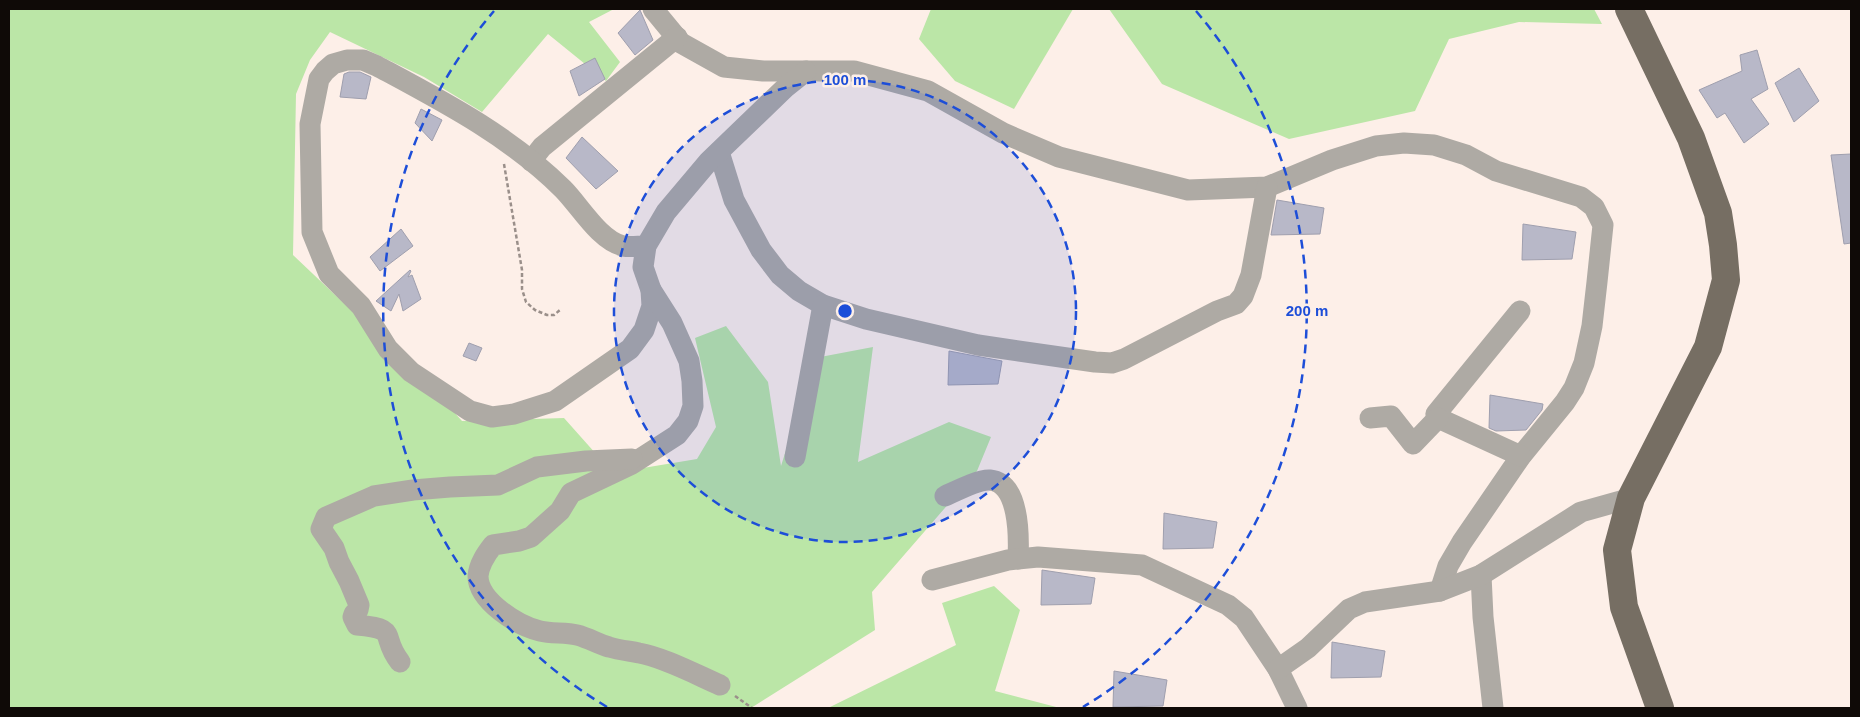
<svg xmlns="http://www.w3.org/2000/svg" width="1860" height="717" viewBox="0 0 1860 717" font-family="Helvetica,sans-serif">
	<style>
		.green { fill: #bbe6a7 }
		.building { fill: #b8b8c8; stroke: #9f9fae }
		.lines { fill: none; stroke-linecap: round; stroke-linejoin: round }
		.path { stroke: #9a8f8a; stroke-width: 2.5; stroke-dasharray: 4 2.5; stroke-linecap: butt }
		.minor { stroke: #aeaaa4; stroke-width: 21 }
		.major { stroke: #766e63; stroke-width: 28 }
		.ring { fill: none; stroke: #1d4ed8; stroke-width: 2.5; stroke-dasharray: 9 6 }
		.centre { fill: #1d4ed8; stroke: #fdefe8; stroke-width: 2.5 }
		.ring-label { font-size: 15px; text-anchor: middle; font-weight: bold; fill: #1d4ed8; stroke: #fdefe8; stroke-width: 5; stroke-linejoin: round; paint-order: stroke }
	</style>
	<rect width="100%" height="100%" fill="#fdefe8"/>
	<g class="green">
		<polygon points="9,9 614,9 589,22 620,62 606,81 548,34 482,112 424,77 330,32 310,60 296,94 293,255 429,384 462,421 564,418 613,473 697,459 716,427 695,338 726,326 768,382 781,466 815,358 873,347 858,462 949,422 991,437 977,471 872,592 875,630 751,708 9,708"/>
		<polygon points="931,9 1073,9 1014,109 955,81 919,39"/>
		<polygon points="1109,9 1594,9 1602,24 1519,22 1449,39 1415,111 1289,139 1162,84"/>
		<polygon points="994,586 1020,610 995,691 1060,708 828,708 956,645 942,603"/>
	</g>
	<g class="building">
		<polygon points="640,10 653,40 635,55 618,33"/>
		<polygon points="1757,50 1768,89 1751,99 1769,124 1744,143 1725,113 1717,118 1699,90 1742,71 1740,55"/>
		<polygon points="595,58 605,79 579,96 570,71"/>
		<polygon points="1799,68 1819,101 1794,122 1775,83"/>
		<polygon points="349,72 360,72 371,77 366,99 340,97 344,74"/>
		<polygon points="421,109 442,120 432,141 415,123"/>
		<polygon points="582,137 618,171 596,189 566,158"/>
		<polygon points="1851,154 1851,243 1844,244 1831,155"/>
		<polygon points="1277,200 1324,208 1320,234 1271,235"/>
		<polygon points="1523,224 1576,232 1572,259 1522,260"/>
		<polygon points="401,229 413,246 380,271 370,257"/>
		<polygon points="410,270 411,271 408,277 412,275 421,299 403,311 399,294 391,311 376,301"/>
		<polygon points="469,343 482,348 476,361 463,356"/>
		<polygon points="949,351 1002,361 998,384 948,385"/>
		<polygon points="1490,395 1543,404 1542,410 1526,430 1496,431 1489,428"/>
		<polygon points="1164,513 1217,522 1213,548 1163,549"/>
		<polygon points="1042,570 1095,578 1091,604 1041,605"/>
		<polygon points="1332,642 1385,651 1381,677 1331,678"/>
		<polygon points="1114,671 1167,680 1163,706 1113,707"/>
	</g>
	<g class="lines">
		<g class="path">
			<polyline points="504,164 522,270 522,289 526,302 535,310 547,315 554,315 560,310"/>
			<polyline points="735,696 752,708"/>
		</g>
		<g class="minor">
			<polyline points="653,9 681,43 724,67 763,71 854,71 928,91 1003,133 1059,157 1188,190 1267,187 1332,160 1376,146 1404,143 1434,145 1466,155 1496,171 1581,197 1594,207 1603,225 1597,282 1592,326 1584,363 1574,388 1565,402 1521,456 1462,542 1448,566 1440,591"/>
			<polyline points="719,152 734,200 761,250 780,275 799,291 823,305 866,319 978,345 1095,362 1112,363 1124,359 1217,311 1236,304 1243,296 1251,275 1267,187"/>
			<polyline points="531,161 542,147 677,37"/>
			<path d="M646,246C638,246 630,247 623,246C599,240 580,206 563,189C510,136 442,101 377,66L363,60H347L333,64L325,71L319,79L310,124L312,232L329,274L361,306L388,349L411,372L470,411L492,417L514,414L555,401L630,349L644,330L652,306L651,290L643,267L646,246L666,212L709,161L786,87L806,71"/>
			<path d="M651,290L672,323L689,361L692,381L693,406L688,421L677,435L632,464L571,493L560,511L531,537L519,541L493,545C486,554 479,564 478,576C478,601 518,626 540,631C552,634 565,632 577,635C589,638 598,644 609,647C619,650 629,651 639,653C663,657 697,675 720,685"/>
			<polyline points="1520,311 1436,414 1438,418 1521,456"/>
			<polyline points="1370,418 1391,416 1413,444 1438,418"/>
			<polyline points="795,457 823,305"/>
			<path d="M945,496C956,491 979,479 990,480C1020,483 1019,538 1018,559"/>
			<polyline points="1481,575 1483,617 1493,708"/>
			<polyline points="932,580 1008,560 1038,557 1142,565 1228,605 1244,618 1278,669 1297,708"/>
			<path d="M400,662C379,635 401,629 357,625L353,617L354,614L358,610L359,605L349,581L339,562L334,548L321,529L326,517L374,496L413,490L450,487L498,485L537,467L586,461L632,459"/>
			<polyline points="1278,669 1308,648 1349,609 1365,602 1440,591 1481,575 1581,512 1631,498"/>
		</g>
		<polyline class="major" points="1629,9 1691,138 1718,213 1723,245 1726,280 1708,347 1631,498 1617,550 1624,607 1660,708"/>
	</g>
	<circle cx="845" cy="311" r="231" fill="#1d4ed8" fill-opacity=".12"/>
	<g class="ring">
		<circle cx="845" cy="311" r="231"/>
		<path d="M607 707A462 462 0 0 1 494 11M1196 11A462 462 0 0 1 1083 707"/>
	</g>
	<circle cx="845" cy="311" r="8" class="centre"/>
	<g class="ring-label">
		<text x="845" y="85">100 m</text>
		<text x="1307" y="316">200 m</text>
	</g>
	<rect width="1860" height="717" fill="none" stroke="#0f0a07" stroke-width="20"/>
</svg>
